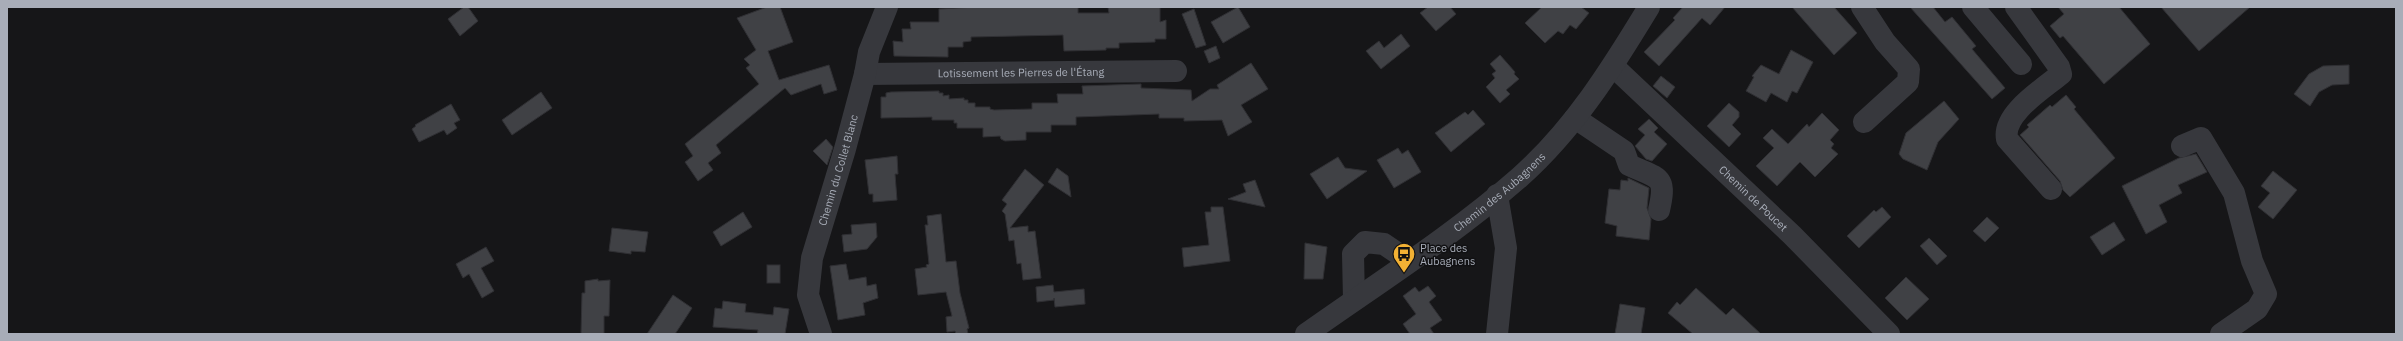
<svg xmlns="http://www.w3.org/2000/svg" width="2403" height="341" viewBox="0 0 2403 341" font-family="'IBM Plex Sans',sans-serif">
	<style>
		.building { fill: #404145; stroke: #303034 }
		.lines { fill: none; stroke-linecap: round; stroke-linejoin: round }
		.minor { stroke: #37383d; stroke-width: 22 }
		.labels { text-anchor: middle; stroke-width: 3; stroke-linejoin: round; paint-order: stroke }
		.street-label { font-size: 11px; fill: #a8adb8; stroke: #111113 }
		.poi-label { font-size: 11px; fill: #a8adb8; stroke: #111113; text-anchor: start }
	</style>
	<rect width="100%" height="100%" fill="#161618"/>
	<g class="building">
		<polygon points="464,7 468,7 478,21 460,36 448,19"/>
		<polygon points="767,7 780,7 793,42 768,51 779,80 829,65 837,90 824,94 821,84 791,95 785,88 716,145 721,153 708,163 713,170 698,181 685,162 693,156 685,144 759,84 746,68 750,65 744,59 756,50 737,18"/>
		<polygon points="976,7 1078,7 1078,13 1109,13 1108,7 1160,7 1160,22 1166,20 1166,39 1155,39 1155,42 1119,43 1119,48 1106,48 1106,50 1064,51 1063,35 971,37 971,41 963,42 963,47 948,47 948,57 894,56 893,41 903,42 902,29 911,29 910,22 939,22 939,9"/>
		<polygon points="1238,7 1250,27 1223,43 1211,22"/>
		<polygon points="1428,7 1450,7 1456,14 1436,31 1420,13"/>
		<polygon points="1542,7 1581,7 1589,13 1576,29 1570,25 1563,34 1558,31 1545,43 1525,23"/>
		<polygon points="1683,7 1725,7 1710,25 1702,18 1659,66 1644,52 1675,20 1673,18"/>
		<polygon points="1792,7 1834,7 1857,33 1834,55"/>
		<polygon points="1910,7 1933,7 1945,22 1952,17 1976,46 1972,49 2005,88 1992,99"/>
		<polygon points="2058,7 2119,7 2150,44 2104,84 2063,36 2060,38 2050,26 2064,14"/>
		<polygon points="2161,7 2250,7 2199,51"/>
		<polygon points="1194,9 1206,45 1196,48 1182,14"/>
		<polygon points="1401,34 1410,46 1381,69 1366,51 1379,41 1384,48"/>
		<polygon points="1216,46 1220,58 1209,63 1204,51"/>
		<polygon points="1791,50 1813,62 1797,93 1792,91 1787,102 1771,93 1766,102 1746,91 1754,77 1752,76 1761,65 1779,74"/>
		<polygon points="1500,55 1515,72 1514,74 1519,79 1506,90 1510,94 1500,103 1486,87 1495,78 1492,74 1496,71 1490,64"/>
		<polygon points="1251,63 1268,89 1241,105 1252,122 1228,136 1222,120 1184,121 1184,118 1159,118 1159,114 1076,117 1076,125 1051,125 1051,132 1026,132 1026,140 1005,141 1001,139 1000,136 983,137 983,128 957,128 957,123 954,123 954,120 932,120 932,117 881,118 881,97 886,97 886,93 891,92 939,91 939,93 943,93 943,96 949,95 949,99 964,98 964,100 968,100 968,103 975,103 975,107 990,107 990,109 994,110 1032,109 1032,103 1058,103 1057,94 1083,94 1082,86 1141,84 1141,88 1191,90 1192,101 1210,89 1219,89 1217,85"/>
		<polygon points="2349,65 2349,84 2332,85 2319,92 2310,106 2294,94 2309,74 2323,66"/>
		<polygon points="1661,76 1675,87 1667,98 1653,86"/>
		<polygon points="541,92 552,108 512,135 502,120"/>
		<polygon points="2066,95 2076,107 2074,109 2115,158 2070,197 2063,190 2060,181 2020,135 2029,127 2027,125 2050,105 2052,107"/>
		<polygon points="1944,101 1959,119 1938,142 1927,170 1903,159 1899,154 1906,133"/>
		<polygon points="1729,103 1739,112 1739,117 1732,125 1741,134 1729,147 1707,126"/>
		<polygon points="451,104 460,120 454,123 457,128 447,135 444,130 419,142 412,129 416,126 415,125"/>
		<polygon points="1473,110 1485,124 1451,152 1435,133 1465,112 1468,115"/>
		<polygon points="1822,113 1839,130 1830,140 1834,144 1831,148 1838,154 1815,177 1800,162 1777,186 1756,166 1774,148 1763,138 1772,129 1788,144 1807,124 1809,127"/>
		<polygon points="1649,119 1658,128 1654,132 1667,144 1652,161 1646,159 1635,146 1645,135 1638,129"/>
		<polygon points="826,139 833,147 827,165 813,151"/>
		<polygon points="1398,148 1402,154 1408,150 1421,172 1394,188 1377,160"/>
		<polygon points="2196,154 2207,172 2178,185 2182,193 2159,205 2167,222 2146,234 2122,186 2179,158"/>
		<polygon points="897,156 898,174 895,174 897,200 873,202 873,194 869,194 865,160"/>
		<polygon points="1338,157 1345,168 1367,171 1327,199 1310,174"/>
		<polygon points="1057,168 1068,176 1071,197 1048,182"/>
		<polygon points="1025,169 1044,185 1010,228 1028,226 1028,232 1035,231 1041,278 1023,280 1021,263 1017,264 1014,240 1009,241 1005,214 1002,211 1007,204 1002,200"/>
		<polygon points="2273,171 2297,190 2273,219 2258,207 2270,193 2261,186"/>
		<polygon points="1628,178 1649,188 1647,208 1651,219 1649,240 1616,236 1617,226 1605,223 1609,189 1620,190 1621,180 1628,181"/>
		<polygon points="1255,180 1265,207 1228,199 1246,192 1243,184"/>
		<polygon points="1211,207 1223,207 1230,261 1184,267 1182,248 1209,245 1205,212 1211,212"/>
		<polygon points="1882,207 1891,217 1859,248 1847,236 1874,210 1876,212"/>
		<polygon points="743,212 752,227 721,246 713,232"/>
		<polygon points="941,214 946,262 956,261 960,293 969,328 967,329 968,334 956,334 955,331 947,332 946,317 952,316 946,292 918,295 915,269 927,267 926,265 929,264 925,225 928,225 927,216"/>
		<polygon points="1987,217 1999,228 1985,242 1973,231"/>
		<polygon points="2114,222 2125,240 2102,255 2090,237"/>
		<polygon points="876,223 877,237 867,249 844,252 842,235 852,234 851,225"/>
		<polygon points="612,228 648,232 645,252 631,251 631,254 609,251"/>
		<polygon points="1929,238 1947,256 1937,265 1920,246"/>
		<polygon points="1305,243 1327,247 1323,279 1304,279"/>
		<polygon points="486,247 494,261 481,268 494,291 482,298 469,274 463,278 456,264"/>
		<polygon points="846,264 849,280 866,277 867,286 876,284 878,298 863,303 865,315 838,320 830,266"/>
		<rect x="767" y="265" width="13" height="18"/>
		<polygon points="1906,277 1929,299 1907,320 1885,298"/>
		<polygon points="598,279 598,281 610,280 609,316 604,316 604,334 581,334 582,293 585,293 585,281"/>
		<polygon points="1053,285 1054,292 1084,289 1085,304 1055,307 1054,298 1054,300 1037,302 1036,287"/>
		<polygon points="1428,286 1436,296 1429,302 1442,320 1430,328 1434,334 1410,334 1403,324 1416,314 1403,296 1415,287 1419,292"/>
		<polygon points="1696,288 1726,315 1733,308 1761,334 1693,334 1668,313 1677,302 1680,305"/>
		<polygon points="673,295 692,308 681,325 675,334 647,334"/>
		<polygon points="723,301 746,304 745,312 773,315 774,307 789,309 785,334 757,334 758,330 713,327 715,308 722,309"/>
		<polygon points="1620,304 1645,308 1641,334 1615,334"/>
	</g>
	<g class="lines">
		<g class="minor">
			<polyline points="1862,7 1885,42 1909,69 1908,82 1864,122"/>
			<polyline points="1973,7 2021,64"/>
			<path d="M2016,7L2059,67L2061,74C2043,89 2002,114 2007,139L2051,189"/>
			<path id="s1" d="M1613,66L1792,235L1889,334"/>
			<path id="s2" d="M865,74L1176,71"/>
			<path d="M1575,118L1624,151L1629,165C1659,179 1667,175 1659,210"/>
			<polyline points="2182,146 2201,138 2234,193 2252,261 2266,294 2257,309 2221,334"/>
			<polyline points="1354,300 1353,254 1365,242 1384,244 1409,261"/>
			<path id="s3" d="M821,334L808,295L812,258L845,149L865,74L869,52L887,7"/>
			<path id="s4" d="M1306,334C1378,283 1454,235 1520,177C1574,129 1612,68 1649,7"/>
			<polyline points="1497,334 1506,248 1497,195"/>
		</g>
	</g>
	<defs>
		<g id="bus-pin" transform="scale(1.15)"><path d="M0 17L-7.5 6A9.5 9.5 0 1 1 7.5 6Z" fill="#f2b134" stroke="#111113"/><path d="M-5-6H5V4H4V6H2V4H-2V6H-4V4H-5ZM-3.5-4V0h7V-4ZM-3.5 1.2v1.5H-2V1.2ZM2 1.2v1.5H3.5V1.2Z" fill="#111"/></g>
	</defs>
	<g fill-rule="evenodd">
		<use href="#bus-pin" x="1404" y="254"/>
	</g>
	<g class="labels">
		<g class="street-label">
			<text dy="4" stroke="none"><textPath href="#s2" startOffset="156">Lotissement les Pierres de l'Étang</textPath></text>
			<text dy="4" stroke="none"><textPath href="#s3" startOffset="170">Chemin du Collet Blanc</textPath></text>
			<text dy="4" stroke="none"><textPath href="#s4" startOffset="240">Chemin des Aubagnens</textPath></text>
			<text dy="4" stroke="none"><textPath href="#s1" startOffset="193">Chemin de Poucet</textPath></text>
		</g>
		<g class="poi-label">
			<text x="1420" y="252">Place des<tspan x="1420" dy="13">Aubagnens</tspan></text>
		</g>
	</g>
	<rect width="2403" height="341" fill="none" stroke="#a8adb8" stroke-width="16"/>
</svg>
